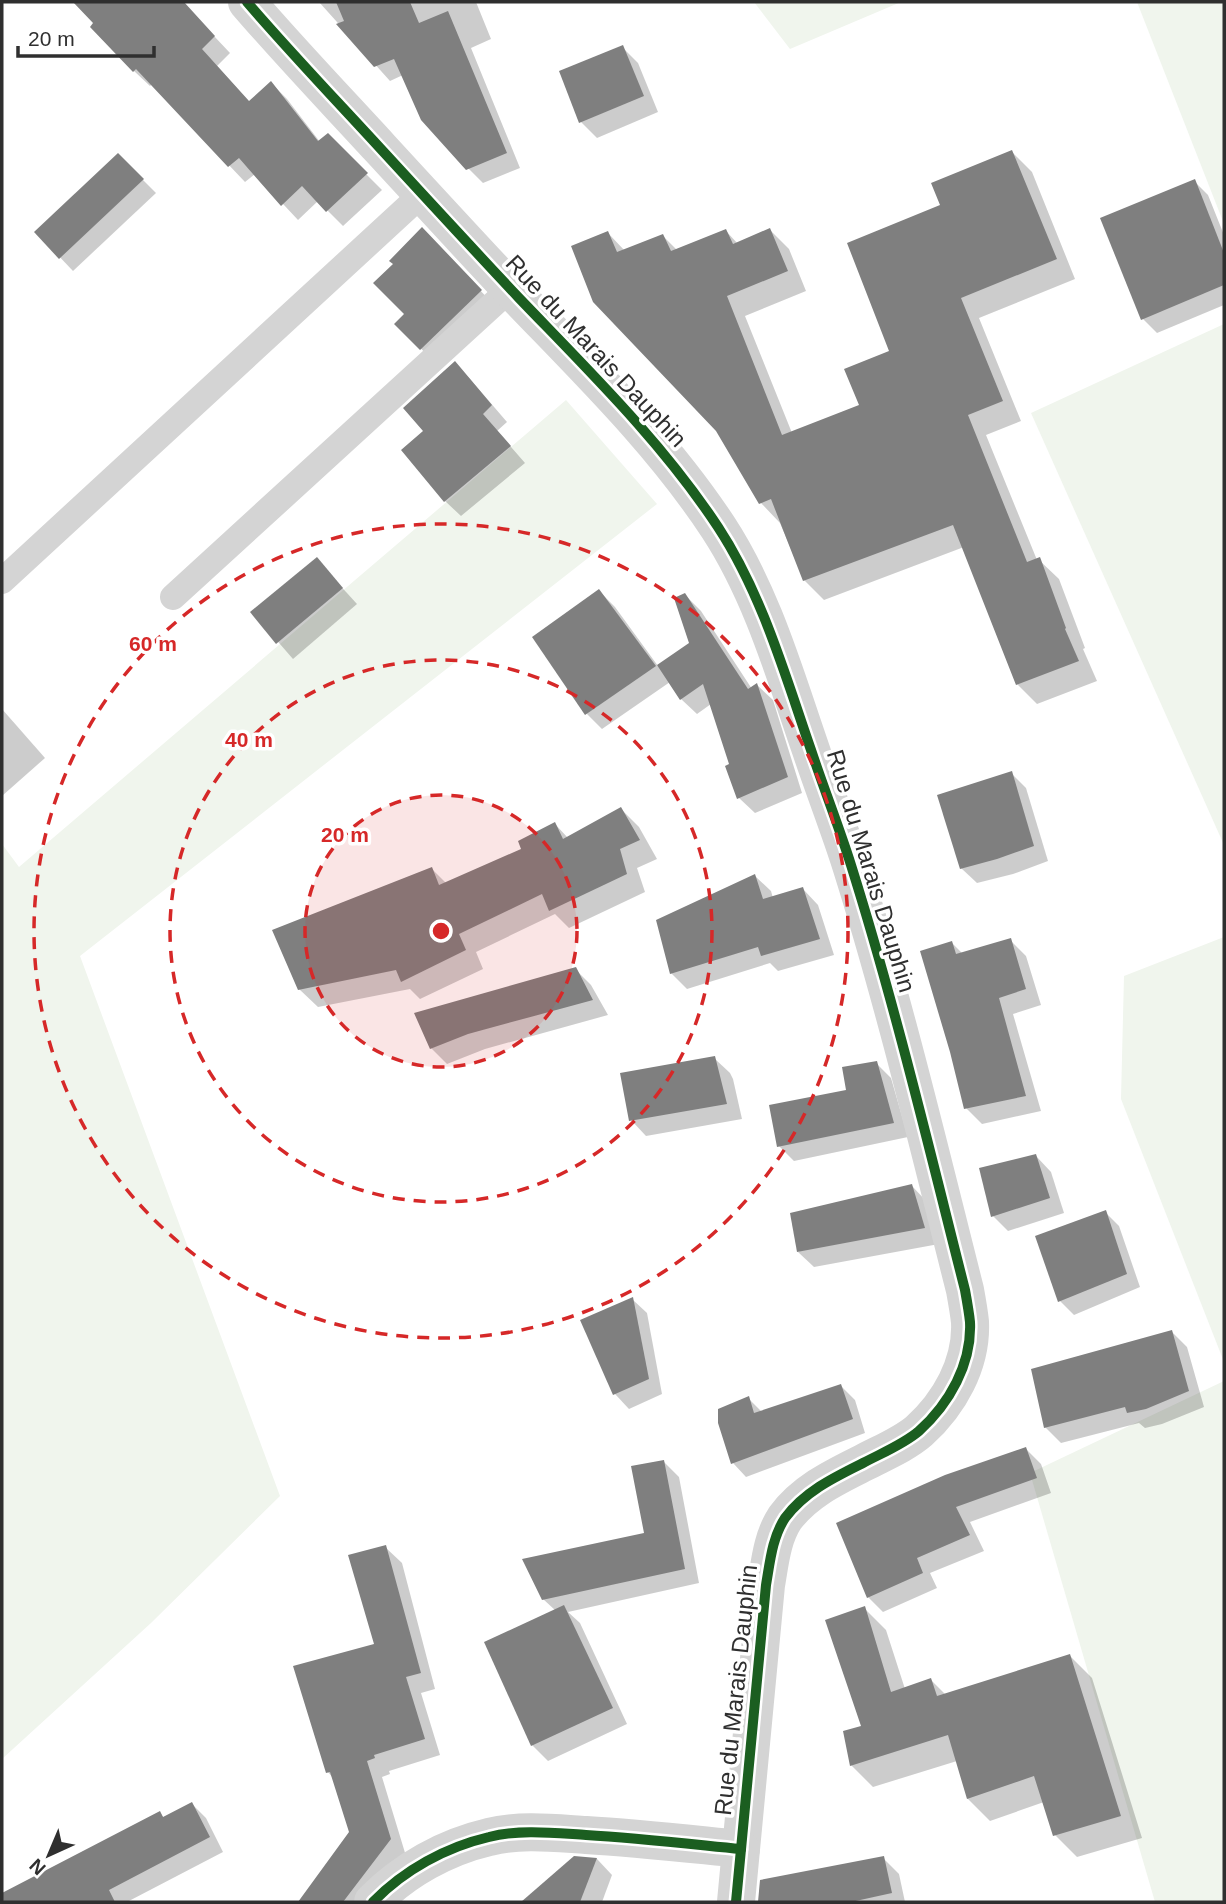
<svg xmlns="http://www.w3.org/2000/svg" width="1226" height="1904" viewBox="0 0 1226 1904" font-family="Arial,sans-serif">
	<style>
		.green { fill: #f0f5ed }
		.shadow { fill: #0003 }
		.building { fill: #7f7f7f }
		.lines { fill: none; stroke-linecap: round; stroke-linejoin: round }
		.service { stroke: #d4d4d4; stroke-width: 26 }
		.minor { stroke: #d4d4d4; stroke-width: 38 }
		.cycleway-casing { stroke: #fff; stroke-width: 15 }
		.cycleway { stroke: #1b5e20; stroke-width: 10 }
		.ring { fill: none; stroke: #d62828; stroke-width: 3.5; stroke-dasharray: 12 9 }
		.labels { text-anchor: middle; stroke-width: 7; stroke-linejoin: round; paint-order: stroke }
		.street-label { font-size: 24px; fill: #2f2f2f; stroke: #fff }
		.centre { fill: #d62828; stroke: #fff; stroke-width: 3.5 }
		.ring-label { font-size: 21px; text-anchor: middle; font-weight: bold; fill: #d62828; stroke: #fff; stroke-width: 7; stroke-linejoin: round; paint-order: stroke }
	</style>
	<rect width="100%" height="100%" fill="#fff"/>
	<g class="green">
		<polygon points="754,2 901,2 790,49"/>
		<polygon points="1137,2 1224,2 1224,224"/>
		<polygon points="1224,324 1224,845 1031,413"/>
		<polygon points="566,400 657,504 80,956 280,1496 151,1623 2,1759 2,844 19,867"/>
		<polygon points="1224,937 1224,1362 1121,1099 1124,976"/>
		<polygon points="1224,1381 1224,1902 1155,1902 1030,1473"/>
	</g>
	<g class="shadow">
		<polygon points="75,2 151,2 157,7 163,2 182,2 230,53 217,66 250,103 271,83 287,99 320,142 328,136 382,190 343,226 318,201 298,220 255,174 245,182 152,84 150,86 134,71 96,23"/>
		<polygon points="319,2 476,2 491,39 471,48 520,168 483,183 468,168 403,75 390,81"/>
		<polygon points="622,47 638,63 658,112 597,138 581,122"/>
		<polygon points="1012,152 1032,172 1075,279 979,318 1021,421 986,435 1037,560 1039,560 1059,579 1085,648 1083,649 1097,681 1037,704 1017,684 964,547 824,600 804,580 780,523 761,503 718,430 594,301 608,233 625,251 663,236 677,250 726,231 738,244 770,230 789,249 806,291 745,316 792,433 861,406 891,352 942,206"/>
		<polygon points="118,155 156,193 73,271 36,232"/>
		<polygon points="1194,181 1208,195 1224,235 1224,305 1157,333 1143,319"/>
		<polygon points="438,246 496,307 437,365 397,324 406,314"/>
		<polygon points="455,363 470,379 507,422 497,431 525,463 461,516 445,501 425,431"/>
		<polygon points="316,559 357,604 293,659 253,613"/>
		<polygon points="599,591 615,607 658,666 691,644 685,595 701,611 752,689 757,685 773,700 802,793 755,813 739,798 731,765 711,704 697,714 681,699 670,682 602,729 587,714"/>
		<polygon points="2,709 45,758 2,796"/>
		<polygon points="1011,773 1026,788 1048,861 1013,874 977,883 961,868"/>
		<polygon points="621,809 639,827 657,859 637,868 645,892 569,928 555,914 476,952 483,969 420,999 410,989 318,1007 299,989 432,869 447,884 523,850 555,824 568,838"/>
		<polygon points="755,876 771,891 773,898 803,889 818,905 834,955 778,971 770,963 687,989 671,973"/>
		<polygon points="1010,940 1026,956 1041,1005 1013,1014 1041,1111 982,1124 966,1108 952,943 963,954"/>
		<polygon points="575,969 591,985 608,1015 485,1049 447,1064 431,1048"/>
		<polygon points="714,1058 730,1073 733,1079 742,1119 646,1136 631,1120"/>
		<polygon points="876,1063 891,1078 908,1137 794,1161 779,1146 849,1091"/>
		<polygon points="1036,1156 1051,1172 1064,1213 1008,1231 993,1216"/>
		<polygon points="912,1186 927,1202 939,1244 814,1267 798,1252"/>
		<polygon points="1105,1212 1119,1226 1140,1287 1074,1315 1060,1301"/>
		<polygon points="632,1299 647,1313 662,1394 629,1409 615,1394"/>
		<polygon points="1172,1332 1187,1347 1204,1407 1162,1424 1145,1428 1139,1423 1061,1443 1045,1427"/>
		<polygon points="841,1386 855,1400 865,1433 746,1477 733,1463 748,1398 762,1412"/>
		<polygon points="1026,1449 1041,1464 1051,1493 970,1522 984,1551 930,1573 937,1588 883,1612 868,1597 838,1524"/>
		<polygon points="664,1462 679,1477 699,1583 568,1612 580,1623 627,1724 548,1761 532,1745 556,1611 543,1599 646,1535"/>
		<polygon points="385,1547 402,1563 435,1689 421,1693 440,1755 389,1771 390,1774 382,1777 406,1856 371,1902 300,1902 350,1832 333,1778 328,1772 377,1645"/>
		<polygon points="864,1608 886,1630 905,1689 931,1680 946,1695 1070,1656 1092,1678 1142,1838 1077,1857 1055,1835 1044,1802 990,1821 968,1799 957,1761 873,1787 851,1765 863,1727"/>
		<polygon points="192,1804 206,1818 223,1852 127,1902 2,1902 2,1900 37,1877 160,1813 164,1818"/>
		<polygon points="575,1858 597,1859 612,1875 602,1902 523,1902"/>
		<polygon points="883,1858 899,1874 905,1902 788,1902 788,1877"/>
	</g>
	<g class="building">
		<polygon points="73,2 184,2 215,36 202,49 249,101 271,81 318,141 328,133 368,173 326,212 302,186 281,206 239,158 228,167 136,69 133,72 90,27 93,23"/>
		<polygon points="336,2 410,2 419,23 448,11 507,153 466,170 421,120 394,59 374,67 336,24 344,21"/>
		<polygon points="623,45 644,96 579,123 559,71"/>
		<polygon points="1012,150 1057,259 961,298 1003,401 968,415 1027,562 1040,557 1066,628 1065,629 1079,661 1016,685 953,525 803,581 771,499 759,504 716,431 593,302 571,246 608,231 617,252 663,234 671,251 726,229 733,244 770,228 788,271 727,296 782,435 859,405 844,369 889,351 847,243 940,205 931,183"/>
		<polygon points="118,153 144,179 59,259 34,232"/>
		<polygon points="1195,179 1224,253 1224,285 1141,320 1100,218"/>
		<polygon points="422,227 482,290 420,350 394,324 404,314 373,283 393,264 389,261"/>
		<polygon points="455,361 492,405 483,414 511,446 444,502 401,450 423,431 403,408"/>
		<polygon points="317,557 343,588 276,644 250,612"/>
		<polygon points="599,589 656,666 585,715 532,637"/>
		<polygon points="685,593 748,689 757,683 788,777 737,799 725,766 729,764 703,684 680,700 657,665 689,643 674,598"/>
		<polygon points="1012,771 1034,846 997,859 960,869 937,795"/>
		<polygon points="621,807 640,840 620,849 627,874 549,911 542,894 459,934 466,950 401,982 396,970 298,990 272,930 432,867 439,885 521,849 518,841 555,822 563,839"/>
		<polygon points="755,874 763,899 803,887 820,939 761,956 758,947 670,974 656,920"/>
		<polygon points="1011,938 1026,989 999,998 1026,1096 964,1109 950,1052 920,951 952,941 956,954"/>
		<polygon points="576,967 593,1000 468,1034 430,1049 414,1013"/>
		<polygon points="715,1056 727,1104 629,1121 620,1073"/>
		<polygon points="877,1061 894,1123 777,1147 769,1105 846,1090 842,1067"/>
		<polygon points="1036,1154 1050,1198 991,1217 979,1168"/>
		<polygon points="912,1184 925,1228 797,1252 790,1213"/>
		<polygon points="1106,1210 1127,1274 1058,1302 1035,1236"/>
		<polygon points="633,1297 649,1379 613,1395 580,1320"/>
		<polygon points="1172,1330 1189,1391 1146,1409 1127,1413 1125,1407 1044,1428 1031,1369"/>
		<polygon points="841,1384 853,1419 731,1464 718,1423 718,1409 749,1396 754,1413"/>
		<polygon points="1026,1447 1037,1478 956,1507 970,1535 917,1558 923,1573 867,1598 836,1523 945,1475"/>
		<polygon points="664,1460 685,1569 542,1600 522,1559 644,1533 631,1466"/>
		<polygon points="386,1545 421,1673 406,1677 425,1739 374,1755 375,1758 367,1761 391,1839 343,1902 298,1902 349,1832 330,1772 326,1773 293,1666 374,1644 348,1555"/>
		<polygon points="564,1605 613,1708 531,1746 484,1642"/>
		<polygon points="865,1606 891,1692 931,1678 937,1696 1070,1654 1121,1816 1053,1836 1034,1776 967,1799 948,1735 850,1766 843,1731 861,1726 825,1620"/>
		<polygon points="192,1802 210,1837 109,1890 115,1902 2,1902 2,1893 160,1811 163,1817"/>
		<polygon points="574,1856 597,1858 580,1902 521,1902"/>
		<polygon points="884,1856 892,1893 851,1902 758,1902 760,1880"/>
	</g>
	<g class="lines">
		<g class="service">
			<polyline points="2,581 422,194"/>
			<polyline points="173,597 510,289"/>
		</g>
		<g class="minor">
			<path d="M247,2C290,52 335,99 380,148C426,198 472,248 519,298C589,371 662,442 718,527C762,594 785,675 811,750C824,789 839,827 851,865C895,1005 929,1148 965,1290C967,1301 969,1312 970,1322C972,1364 949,1404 919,1431C904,1444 882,1453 863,1463C835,1477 805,1491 785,1518C772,1538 770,1562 766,1585L736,1902"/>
			<path d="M373,1902C404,1870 446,1847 489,1837C520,1829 554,1833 586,1835C638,1838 690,1844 741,1849"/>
		</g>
		<g class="cycleway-casing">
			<g id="cycleway">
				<path d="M247,2C290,52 335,99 380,148C426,198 472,248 519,298C589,371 662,442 718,527C762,594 785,675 811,750C824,789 839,827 851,865C895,1005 929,1148 965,1290C967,1301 969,1312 970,1322C972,1364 949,1404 919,1431C904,1444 882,1453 863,1463C835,1477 805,1491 785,1518C772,1538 770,1562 766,1585L736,1902"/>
				<path d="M373,1902C404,1870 446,1847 489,1837C520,1829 554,1833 586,1835C638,1838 690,1844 741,1849"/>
			</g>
		</g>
		<use href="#cycleway" class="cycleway"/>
	</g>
	<circle cx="441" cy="931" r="136" fill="#d62828" fill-opacity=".12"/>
	<g class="ring">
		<circle cx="441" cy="931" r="136"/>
		<circle cx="441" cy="931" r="271"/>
		<circle cx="441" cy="931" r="407"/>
	</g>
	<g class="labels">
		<g class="street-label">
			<text transform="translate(596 351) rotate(47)" y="8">Rue du Marais Dauphin</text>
			<text transform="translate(871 871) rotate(73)" y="8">Rue du Marais Dauphin</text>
			<text transform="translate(736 1690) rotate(-84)" y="8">Rue du Marais Dauphin</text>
		</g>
	</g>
	<circle cx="441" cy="931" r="10" class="centre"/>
	<g class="ring-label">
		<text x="153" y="651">60 m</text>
		<text x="249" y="747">40 m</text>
		<text x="345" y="842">20 m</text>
	</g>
	<rect width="1226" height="1904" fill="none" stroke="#2f2f2f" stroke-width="7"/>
	<g transform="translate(49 1855) rotate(224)" stroke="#ffffff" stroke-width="5" paint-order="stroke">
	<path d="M0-5L12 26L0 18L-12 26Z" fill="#2f2f2f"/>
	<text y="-10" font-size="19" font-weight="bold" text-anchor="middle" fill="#2f2f2f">N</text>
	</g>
	<path d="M18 46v10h136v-10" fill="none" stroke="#2f2f2f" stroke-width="3.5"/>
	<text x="28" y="46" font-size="21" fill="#2f2f2f" stroke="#ffffff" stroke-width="5" paint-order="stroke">20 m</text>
</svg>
